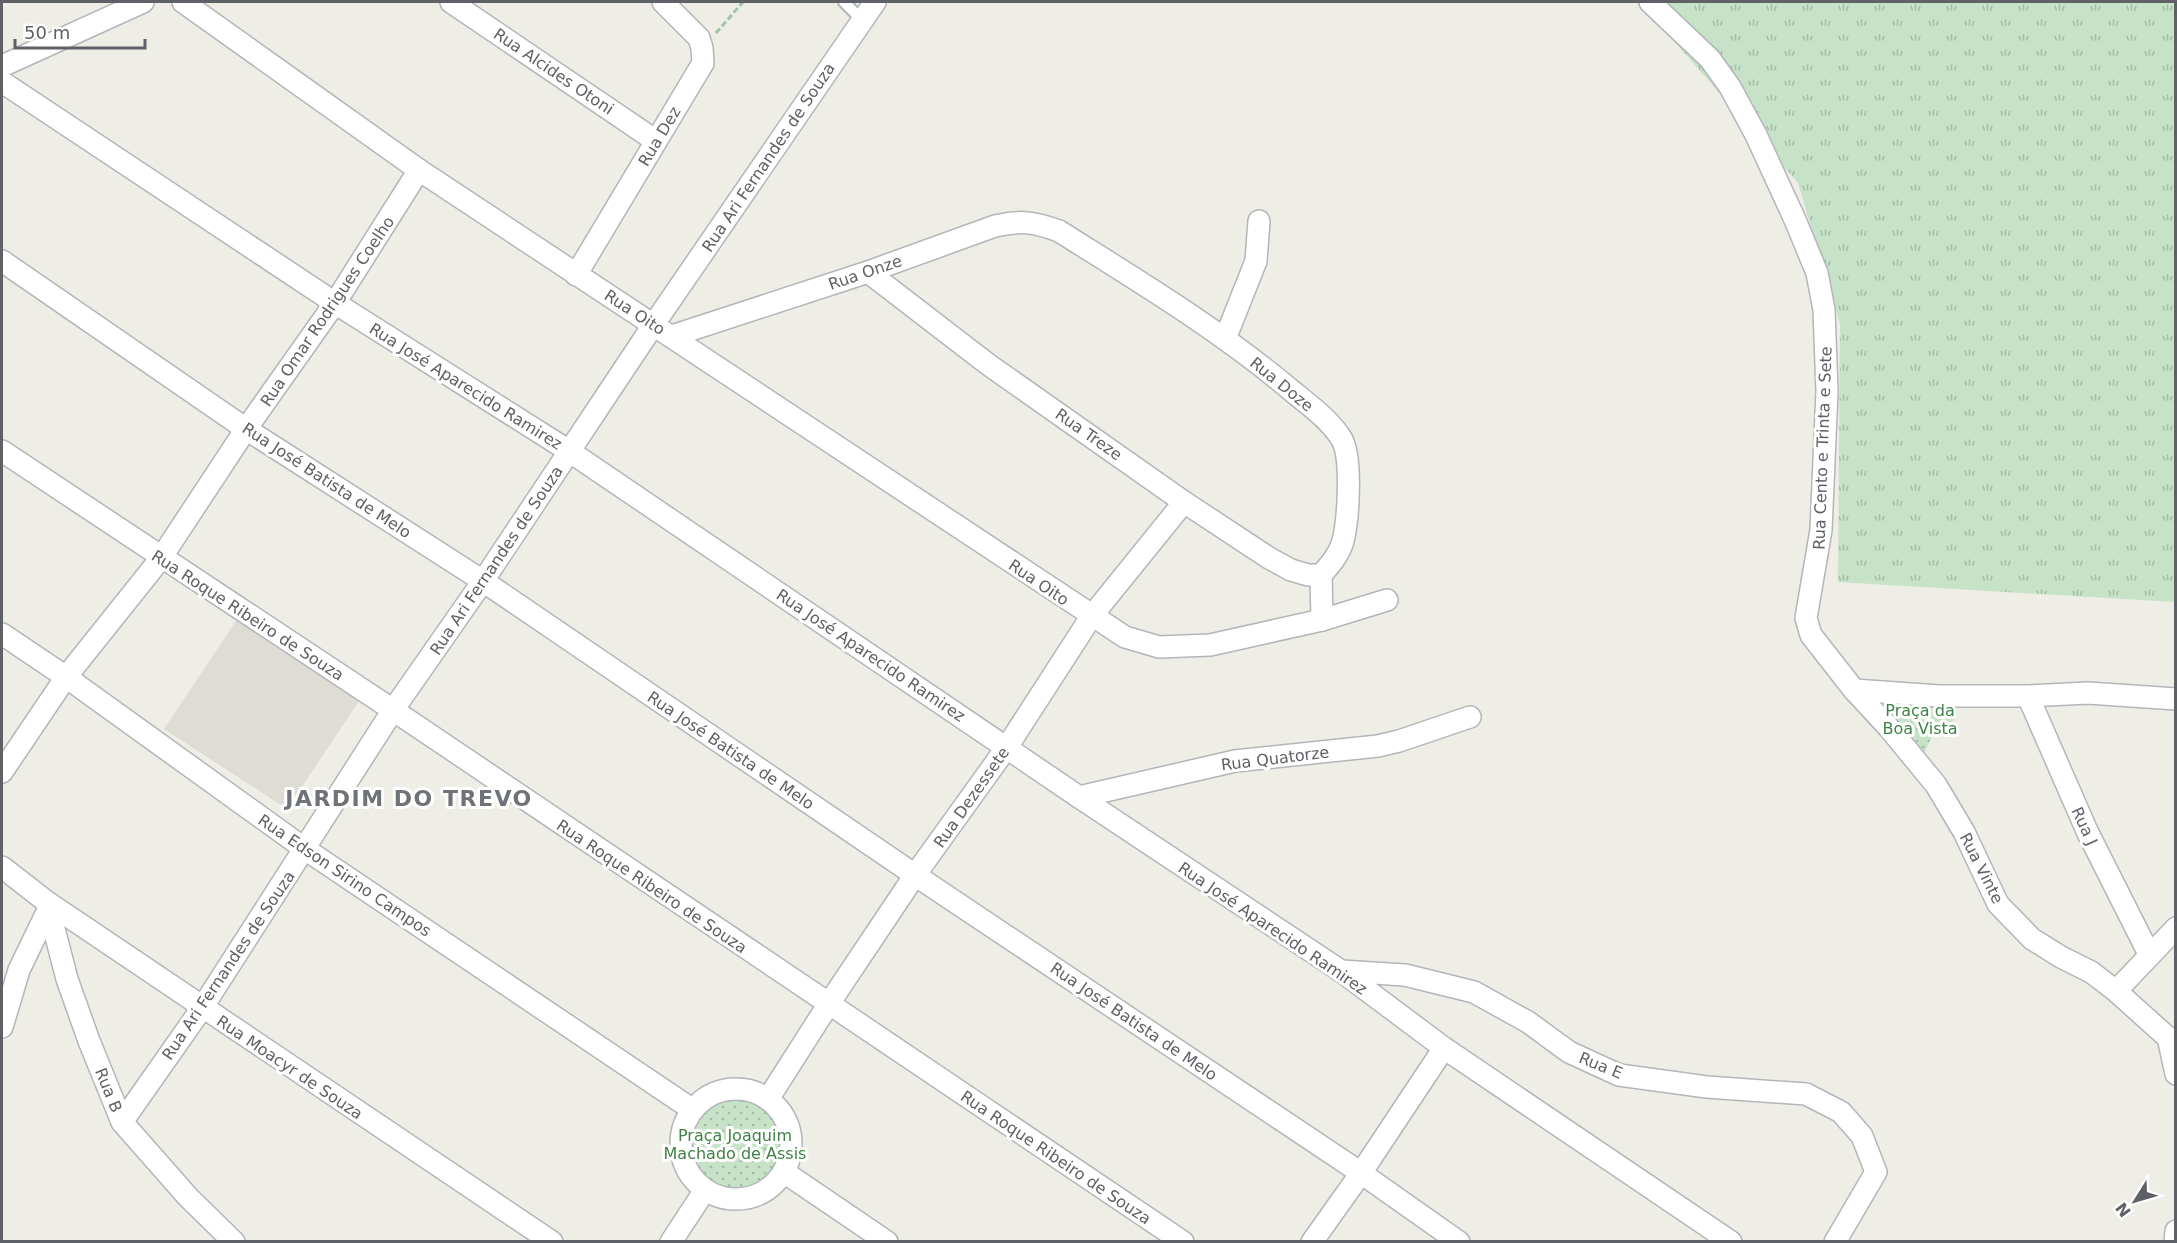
<svg xmlns="http://www.w3.org/2000/svg" width="2177" height="1243" viewBox="0 0 2177 1243" font-family="'DejaVu Sans',sans-serif">
	<style>
		.education { fill: #dedcd5 }
		.grass { fill: url(#grass-tufts) }
		.park { fill: url(#park-dots) }
		.lines { fill: none; stroke-linecap: round; stroke-linejoin: round }
		.lane-casing { stroke: #b3b6b9; stroke-width: 14 }
		.street-casing { stroke: #b3b6b9; stroke-width: 24 }
		.path { stroke: #9fc3ac; stroke-width: 3; stroke-dasharray: 6 3; stroke-linecap: butt }
		.lane { stroke: #fff; stroke-width: 10 }
		.street { stroke: #fff; stroke-width: 21 }
		.labels { text-anchor: middle; stroke-width: 6; stroke-linejoin: round; paint-order: stroke }
		.street-label { font-size: 16px; fill: #5e6165; stroke: #fff }
		.park-label { font-size: 16px; fill: #3f8245; stroke: #fff }
		.district-label { font-size: 22px; font-weight: bold; letter-spacing: 1.5px; fill: #6f7277; stroke: #fff }
	</style>
	<defs>
		<pattern id="grass-tufts" width="24" height="20" patternUnits="userSpaceOnUse" patternTransform="scale(1.5)"><rect width="24" height="20" fill="#c6e3c7"/><path d="M3 7l-1-3M5 7V3M7 7l1-3M15 17l-1-3M17 17v-4M19 17l1-3" fill="none" stroke="#a4bba5"/></pattern>
		<pattern id="park-dots" width="8" height="8" patternUnits="userSpaceOnUse" patternTransform="scale(1.5)"><rect width="8" height="8" fill="#c6e3c7"/><path d="M2 2h.1M6 6h.1" fill="none" stroke="#a4bba5" stroke-width="1.8" stroke-linecap="round"/></pattern>
	</defs>
	<rect width="100%" height="100%" fill="#eeede6"/>
	<polygon class="education" points="238,618 361,698 287,809 164,729"/>
	<polygon class="grass" points="1640,2 2175,2 2175,602 1838,582 1840,324 1798,183"/>
	<g class="park">
		<polygon points="1882,701 1955,702 1956,719 1934,732 1923,755"/>
		<circle cx="735" cy="1144" r="51"/>
	</g>
	<g class="lines">
		<g class="lane-casing">
			<polyline id="lane" points="844,2 862,20"/>
		</g>
		<g class="street-casing">
			<g id="street">
				<polyline points="183,2 419,170 1125,637 1159,647 1210,645 1322,620 1387,600"/>
				<polyline points="451,2 656,141"/>
				<polyline points="1650,2 1710,59 1730,87 1756,135 1796,222 1817,273 1824,310 1827,391 1821,530 1806,618 1811,635 1854,690 1890,729 1936,785 1964,832 1998,904 2032,939 2061,957 2091,972 2116,991 2176,1045"/>
				<polyline points="2,66 143,2"/>
				<polyline points="2,82 335,303 569,451 1079,797 1341,971 1444,1048 1731,1242"/>
				<polyline points="2,261 246,429 483,581 915,875 1361,1173 1459,1242"/>
				<polyline points="868,272 989,365 1184,502 1269,558 1291,570 1308,575 1321,575"/>
				<polyline points="576,275 703,63 702,48 699,38 663,2"/>
				<path d="M672,336L868,272L995,226C1021,220 1034,222 1059,231C1138,281 1220,330 1292,391C1309,405 1329,419 1341,438C1353,456 1348,521 1343,541C1339,555 1330,565 1321,575L1322,620"/>
				<polyline points="1225,339 1256,261 1259,221"/>
				<polyline points="2,451 393,710 1183,1242"/>
				<polyline points="2,634 66,677 305,849 693,1110"/>
				<polyline points="1854,690 1939,696 2028,696 2088,693 2176,699"/>
				<polyline points="2028,696 2087,831 2149,954"/>
				<polyline points="2,772 66,677 161,558 246,429 335,303 419,170"/>
				<polyline points="1079,797 1235,761 1378,746 1399,741 1470,717"/>
				<polyline points="2,867 47,902 552,1242"/>
				<polyline points="47,902 67,979 89,1041 122,1122 188,1197 234,1242"/>
				<polyline points="1341,971 1405,975 1474,992 1528,1022 1569,1052 1619,1075 1707,1087 1806,1094 1841,1112 1862,1136 1876,1172 1835,1242"/>
				<polyline points="2116,991 2176,928"/>
				<polyline points="2,1027 19,970 48,910"/>
				<polyline points="2168,1037 2176,1074"/>
				<circle cx="736" cy="1144" r="55"/>
				<polyline points="768,1099 828,1005 915,875 1007,747 1091,617 1184,502"/>
				<polyline points="122,1122 202,1008 393,710 483,581 654,324 875,2"/>
				<polyline points="784,1172 887,1242"/>
				<polyline points="671,1242 705,1190"/>
				<polyline points="1312,1242 1361,1173 1444,1048"/>
				<polyline points="2175,1242 2176,1231"/>
			</g>
		</g>
		<polyline class="path" points="716,33 743,2"/>
		<use href="#lane" class="lane"/>
		<use href="#street" class="street"/>
	</g>
	<g class="labels">
		<g class="street-label">
			<text transform="translate(554 71) rotate(34)" y="6">Rua Alcides Otoni</text>
			<text transform="translate(659 136) rotate(-59)" y="6">Rua Dez</text>
			<text transform="translate(768 157) rotate(-56)" y="6">Rua Ari Fernandes de Souza</text>
			<text transform="translate(865 272) rotate(-19)" y="6">Rua Onze</text>
			<text transform="translate(327 311) rotate(-56)" y="6">Rua Omar Rodrigues Coelho</text>
			<text transform="translate(635 312) rotate(33)" y="6">Rua Oito</text>
			<text transform="translate(1282 384) rotate(39)" y="6">Rua Doze</text>
			<text transform="translate(466 386) rotate(32)" y="6">Rua José Aparecido Ramirez</text>
			<text transform="translate(1089 434) rotate(35)" y="6">Rua Treze</text>
			<text transform="translate(1822 448) rotate(-88)" y="6">Rua Cento e Trinta e Sete</text>
			<text transform="translate(327 480) rotate(33)" y="6">Rua José Batista de Melo</text>
			<text transform="translate(496 560) rotate(-56)" y="6">Rua Ari Fernandes de Souza</text>
			<text transform="translate(1039 582) rotate(34)" y="6">Rua Oito</text>
			<text transform="translate(248 615) rotate(33)" y="6">Rua Roque Ribeiro de Souza</text>
			<text transform="translate(871 655) rotate(34)" y="6">Rua José Aparecido Ramirez</text>
			<text transform="translate(731 750) rotate(34)" y="6">Rua José Batista de Melo</text>
			<text transform="translate(1275 758) rotate(-7)" y="6">Rua Quatorze</text>
			<text transform="translate(971 797) rotate(-55)" y="6">Rua Dezessete</text>
			<text transform="translate(2085 826) rotate(65)" y="6">Rua J</text>
			<text transform="translate(1982 868) rotate(63)" y="6">Rua Vinte</text>
			<text transform="translate(345 875) rotate(34)" y="6">Rua Edson Sirino Campos</text>
			<text transform="translate(652 886) rotate(34)" y="6">Rua Roque Ribeiro de Souza</text>
			<text transform="translate(1273 928) rotate(34)" y="6">Rua José Aparecido Ramirez</text>
			<text transform="translate(228 965) rotate(-56)" y="6">Rua Ari Fernandes de Souza</text>
			<text transform="translate(1134 1021) rotate(34)" y="6">Rua José Batista de Melo</text>
			<text transform="translate(1601 1065) rotate(22)" y="6">Rua E</text>
			<text transform="translate(290 1067) rotate(34)" y="6">Rua Moacyr de Souza</text>
			<text transform="translate(109 1090) rotate(68)" y="6">Rua B</text>
			<text transform="translate(1056 1157) rotate(34)" y="6">Rua Roque Ribeiro de Souza</text>
		</g>
		<g class="park-label">
			<text x="1920" y="716">Praça da<tspan x="1920" dy="18">Boa Vista</tspan></text>
			<text x="735" y="1141">Praça Joaquim<tspan x="735" dy="18">Machado de Assis</tspan></text>
		</g>
		<g class="district-label">
			<text x="409" y="806">JARDIM DO TREVO</text>
		</g>
	</g>
	<rect width="2177" height="1243" fill="none" stroke="#5e6165" stroke-width="6"/>
	<g transform="translate(2135 1201) rotate(233)" stroke="#ffffff" stroke-width="4.5" paint-order="stroke">
	<path d="M0-4.5L10 22L0 15L-10 22Z" fill="#5e6165"/>
	<text y="-9" font-size="16" font-weight="bold" text-anchor="middle" fill="#5e6165">N</text>
	</g>
	<path d="M15 39v9h130v-9" fill="none" stroke="#5e6165" stroke-width="3"/>
	<text x="24" y="39" font-size="18" fill="#5e6165" stroke="#ffffff" stroke-width="4.5" paint-order="stroke">50 m</text>
</svg>
